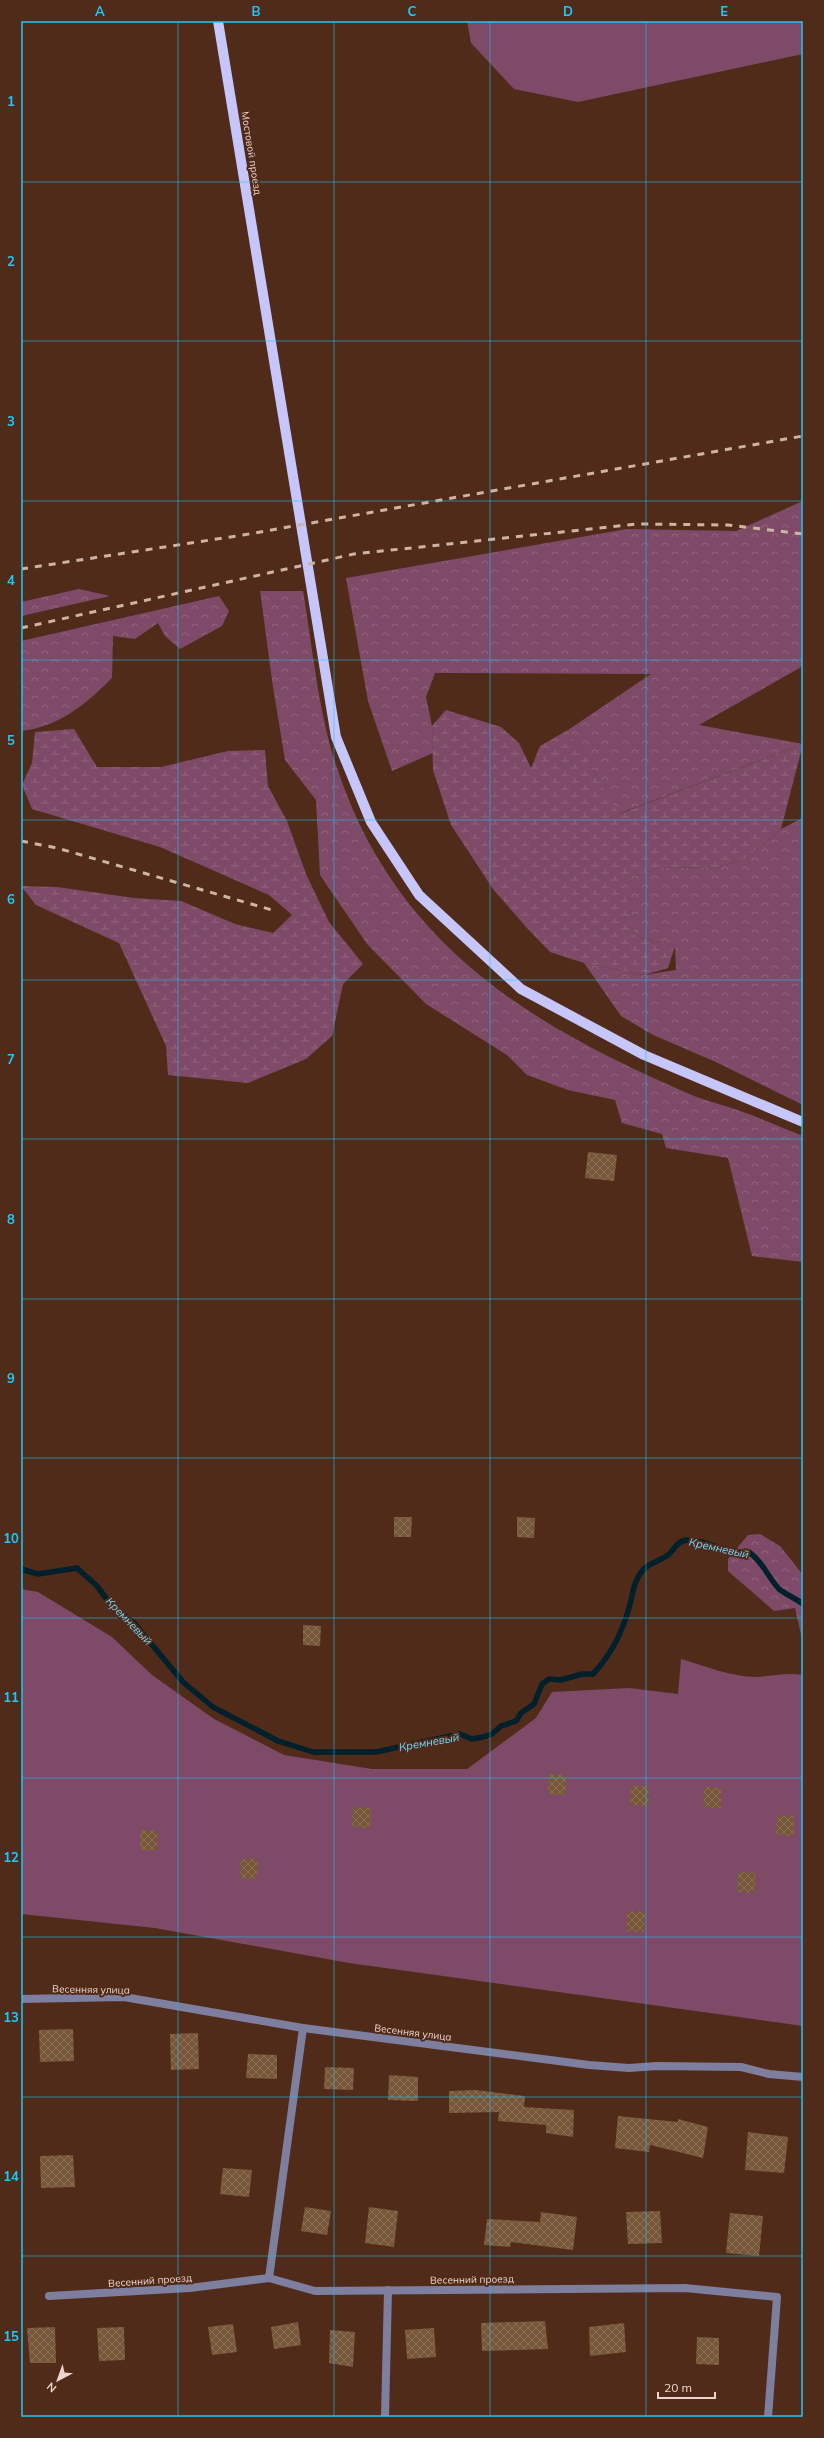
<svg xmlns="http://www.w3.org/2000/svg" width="824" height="2438" viewBox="0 0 824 2438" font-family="Mulish,sans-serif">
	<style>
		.forest { fill: url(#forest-crowns) }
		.wetland { fill: url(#wetland-marsh) }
		.garden { fill: #7e4a68 }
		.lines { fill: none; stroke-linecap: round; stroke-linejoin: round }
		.stream { stroke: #00202b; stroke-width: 5.5 }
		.building { fill: url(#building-cross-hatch) }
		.minor { stroke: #7e7e9e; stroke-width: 8 }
		.primary { stroke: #c6c6fb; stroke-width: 10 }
		.rail { stroke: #ceb3a7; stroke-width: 3; stroke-dasharray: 7 7; stroke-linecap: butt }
		.grid { fill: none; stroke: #19cafc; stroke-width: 1; stroke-opacity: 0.55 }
		.labels { text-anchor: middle; stroke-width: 4; stroke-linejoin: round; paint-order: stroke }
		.street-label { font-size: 10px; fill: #eed5cb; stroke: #502b1a }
		.water-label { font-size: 11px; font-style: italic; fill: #71d8fe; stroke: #502b1a }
		.neatline { fill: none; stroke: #19cafc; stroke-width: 1.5 }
		.grid-label { font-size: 13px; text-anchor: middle; font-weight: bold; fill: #19cafc }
	</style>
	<defs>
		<pattern id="forest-crowns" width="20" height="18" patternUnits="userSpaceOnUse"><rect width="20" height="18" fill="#7e4a68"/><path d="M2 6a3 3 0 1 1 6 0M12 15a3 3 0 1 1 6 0" fill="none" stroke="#91637c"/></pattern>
		<pattern id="wetland-marsh" width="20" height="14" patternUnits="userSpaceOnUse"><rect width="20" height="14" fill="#7e4a68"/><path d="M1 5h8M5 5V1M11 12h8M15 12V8" fill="none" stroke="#91637c"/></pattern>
		<pattern id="building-cross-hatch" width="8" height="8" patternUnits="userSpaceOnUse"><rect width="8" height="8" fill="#775739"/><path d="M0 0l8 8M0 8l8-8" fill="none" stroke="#8b6e54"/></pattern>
	</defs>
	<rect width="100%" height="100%" fill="#502b1a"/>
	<g class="forest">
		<polygon points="803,501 803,666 699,725 803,744 618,814 568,730 651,674 435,673 426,697 432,726 433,753 392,771 368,701 346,578 627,529 736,531"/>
		<polygon points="79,589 110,596 21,616 21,602"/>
		<path d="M260,591H303C313,650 318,711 337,768C396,946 531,1026 694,1096C710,1102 727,1106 743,1112C763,1119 783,1128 803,1136V1262L752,1256L728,1158L666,1148L662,1134L622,1123L615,1100L568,1090L527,1075L507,1055L426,1004L367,944L320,875L316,800L285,760L273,687Z"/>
		<path d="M219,596L229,611L222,626L180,649L165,636L158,623L135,639L113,636L112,678C86,704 59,727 21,731V641Z"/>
		<polygon points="803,818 803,1105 716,1062 653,1035 621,1016 584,963 644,975 676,970 675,946 635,936 622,879 660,868 719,867 745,859 781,829"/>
		<polygon points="760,1534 780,1546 803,1575 803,1643 795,1608 774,1611 728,1571 728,1559 748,1535"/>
	</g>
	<g class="wetland">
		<polygon points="446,710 501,727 519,743 531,768 540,746 568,730 619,814 803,744 781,829 745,859 719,867 660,868 623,879 635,936 675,946 668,968 644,975 584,963 550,952 527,928 493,889 451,825 433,770 432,726"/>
		<polygon points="74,729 97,767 161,767 228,751 265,750 268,786 287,821 306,874 329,922 363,964 343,984 332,1036 306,1059 248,1083 168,1075 166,1046 119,943 36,905 21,886 57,887 134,898 181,901 235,924 273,933 292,915 269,895 160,847 32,809 22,785 32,763 35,732"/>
	</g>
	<g class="garden">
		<polygon points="467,21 803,21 803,54 578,102 514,89 471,43"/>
		<path d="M21,1589L38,1592L112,1637L152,1675L214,1719L284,1755L372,1769H467L536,1718L552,1692L629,1688L678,1694L681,1659C705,1666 732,1677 757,1677C773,1676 787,1672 803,1675V2026L349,1963L155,1928L21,1914Z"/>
	</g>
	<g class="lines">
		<path class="stream" d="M21,1569L38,1574L77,1568L97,1586L112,1606L134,1623L183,1682L213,1707L278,1741L313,1752H376L460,1734L472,1739L483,1737L492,1734L501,1726L516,1721L521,1713L534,1704L542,1684L549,1679L561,1680L582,1674H593C611,1655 622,1633 629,1608C633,1595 633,1582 642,1571C648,1563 660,1561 668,1555C674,1550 677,1541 686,1540C707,1539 728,1556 749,1552C764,1563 767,1576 779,1589C783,1593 797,1599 803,1604"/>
	</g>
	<g class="building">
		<polygon points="588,1152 617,1155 614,1181 585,1178"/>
		<polygon points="394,1517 412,1517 411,1537 394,1537"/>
		<polygon points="517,1517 535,1518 534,1538 517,1537"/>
		<polygon points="303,1625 321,1626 320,1646 303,1645"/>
		<polygon points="549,1774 566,1775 566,1795 548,1794"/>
		<polygon points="631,1786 649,1786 648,1806 630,1805"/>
		<polygon points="704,1787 721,1788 721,1808 703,1807"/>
		<polygon points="353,1807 371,1808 370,1828 352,1827"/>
		<polygon points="777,1815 794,1816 794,1836 776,1835"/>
		<polygon points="140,1830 158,1831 157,1851 140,1850"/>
		<polygon points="241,1859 258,1859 257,1879 240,1878"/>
		<polygon points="738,1872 756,1873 755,1893 737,1892"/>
		<polygon points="627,1911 645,1912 644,1932 626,1931"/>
		<polygon points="73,2029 74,2061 40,2062 39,2030"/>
		<polygon points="198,2033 199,2069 171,2070 170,2034"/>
		<polygon points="248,2054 277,2055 277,2079 246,2078"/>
		<polygon points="325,2067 354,2068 353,2090 324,2089"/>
		<polygon points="389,2075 418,2077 418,2101 388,2100"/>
		<polygon points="475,2090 525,2096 524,2107 574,2110 573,2137 546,2133 546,2125 498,2121 499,2112 449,2113 449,2091"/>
		<polygon points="618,2116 678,2122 678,2119 708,2127 703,2158 650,2145 649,2152 615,2148"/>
		<polygon points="748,2132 788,2137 784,2173 745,2170"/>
		<polygon points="73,2155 75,2187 41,2188 40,2156"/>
		<polygon points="223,2168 252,2170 249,2197 220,2194"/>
		<polygon points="305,2207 331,2211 327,2235 301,2231"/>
		<polygon points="369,2207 398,2211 394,2247 365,2243"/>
		<polygon points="660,2211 662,2243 628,2244 626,2212"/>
		<polygon points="541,2212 577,2217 573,2250 511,2242 510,2247 484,2245 487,2219 540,2222"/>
		<polygon points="730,2213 763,2216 759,2256 726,2253"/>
		<polygon points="545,2321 548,2349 482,2351 481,2323"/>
		<polygon points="298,2322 301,2345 274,2349 271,2327"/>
		<polygon points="624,2323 626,2352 590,2356 589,2327"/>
		<polygon points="233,2324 237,2352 212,2355 208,2327"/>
		<polygon points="55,2327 56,2363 30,2363 27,2328"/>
		<polygon points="124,2327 125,2360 99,2361 97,2328"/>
		<polygon points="434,2328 436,2357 407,2359 405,2330"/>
		<polygon points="330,2330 355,2332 353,2367 329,2363"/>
		<polygon points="697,2337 719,2338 719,2365 696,2364"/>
	</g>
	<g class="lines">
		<g class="minor">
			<polyline points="21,1999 124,1997 303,2028 589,2065 629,2068 657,2066 741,2067 769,2074 803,2077"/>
			<polyline points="269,2278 303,2028"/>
			<polyline points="49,2296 190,2288 269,2278 315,2291 685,2288 777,2297 768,2417"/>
			<polyline points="385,2417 388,2290"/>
		</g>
		<polyline class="primary" points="218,21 336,737 371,822 419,895 521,989 644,1055 803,1122"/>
		<g class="rail">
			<polyline points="21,569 243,535 803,436"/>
			<polyline points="21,628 354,554 637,524 728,525 803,534"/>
			<polyline points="21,841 57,848 272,910"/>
		</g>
	</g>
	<path class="grid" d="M178,21V2417M334,21V2417M490,21V2417M646,21V2417M21,182H803M21,341H803M21,501H803M21,660H803M21,820H803M21,980H803M21,1139H803M21,1299H803M21,1458H803M21,1618H803M21,1778H803M21,1937H803M21,2097H803M21,2256H803"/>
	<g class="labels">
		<g class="street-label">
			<text transform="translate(252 153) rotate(81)" y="4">Мостовой проезд</text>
			<text transform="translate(91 1989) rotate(1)" y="4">Весенняя улица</text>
			<text transform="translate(413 2032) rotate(7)" y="4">Весенняя улица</text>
			<text transform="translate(472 2279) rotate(-1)" y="4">Весенний проезд</text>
			<text transform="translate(150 2280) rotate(-4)" y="4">Весенний проезд</text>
		</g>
		<g class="water-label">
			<text transform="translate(719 1548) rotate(12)" y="4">Кремневый</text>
			<text transform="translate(129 1621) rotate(46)" y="4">Кремневый</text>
			<text transform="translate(429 1742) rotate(-10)" y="4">Кремневый</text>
		</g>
	</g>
	<rect width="824" height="2438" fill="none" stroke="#502b1a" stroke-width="44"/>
	<g transform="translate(58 2380) rotate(221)" stroke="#502b1a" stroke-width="3" paint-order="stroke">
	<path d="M0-3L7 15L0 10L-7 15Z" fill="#eed5cb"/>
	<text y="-6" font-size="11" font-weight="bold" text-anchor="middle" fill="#eed5cb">N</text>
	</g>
	<path d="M658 2392v6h57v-6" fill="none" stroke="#eed5cb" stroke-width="2"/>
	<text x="664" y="2392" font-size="12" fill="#eed5cb" stroke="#502b1a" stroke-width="3" paint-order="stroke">20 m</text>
	<rect x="22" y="22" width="780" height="2394" class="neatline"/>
	<g class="grid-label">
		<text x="100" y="16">A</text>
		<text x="256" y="16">B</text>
		<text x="412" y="16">C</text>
		<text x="568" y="16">D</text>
		<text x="724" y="16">E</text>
		<text x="11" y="106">1</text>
		<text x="11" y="266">2</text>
		<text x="11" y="426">3</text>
		<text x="11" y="585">4</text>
		<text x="11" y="745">5</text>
		<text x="11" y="904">6</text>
		<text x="11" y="1064">7</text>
		<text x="11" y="1224">8</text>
		<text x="11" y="1383">9</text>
		<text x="11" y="1543">10</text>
		<text x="11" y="1702">11</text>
		<text x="11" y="1862">12</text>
		<text x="11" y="2022">13</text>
		<text x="11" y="2181">14</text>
		<text x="11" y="2341">15</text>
	</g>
</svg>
